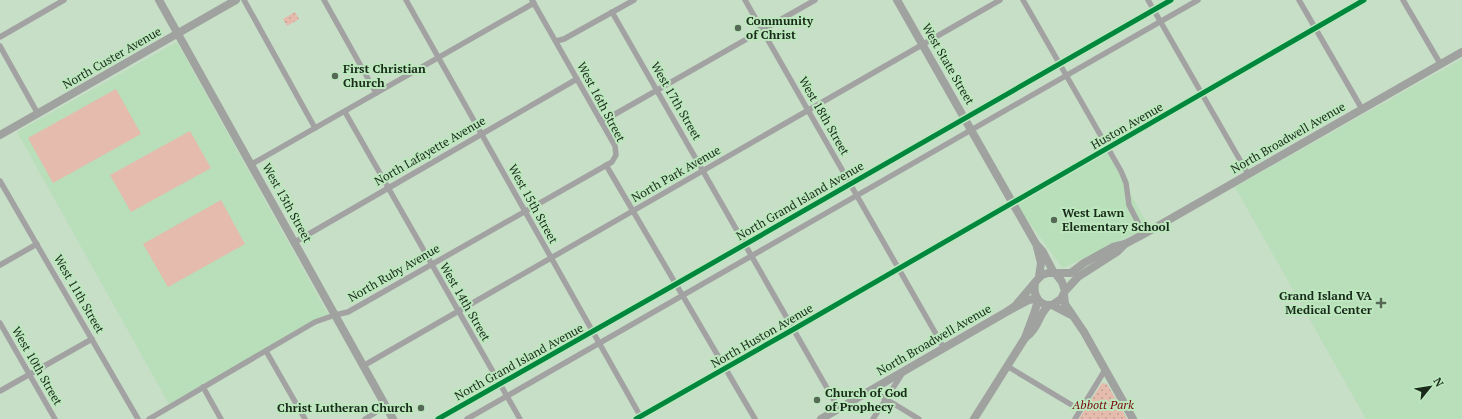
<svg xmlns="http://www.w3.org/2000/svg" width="1462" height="419" viewBox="0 0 1462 419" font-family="'PT Serif',serif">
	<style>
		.built { fill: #b9deba }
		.grass { fill: #e4bbac }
		.park { fill: url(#park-dots) }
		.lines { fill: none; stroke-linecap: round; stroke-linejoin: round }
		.street { stroke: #a2a2a2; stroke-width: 5.5 }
		.secondary { stroke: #a0a2a0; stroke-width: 8 }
		.cycleway-casing { stroke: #bde8be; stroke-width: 8 }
		.cycleway { stroke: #00873e; stroke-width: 5 }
		.poi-dot { fill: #566957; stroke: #bde8be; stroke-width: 1.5 }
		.labels { text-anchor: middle; stroke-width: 4; stroke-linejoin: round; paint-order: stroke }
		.poi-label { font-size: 12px; font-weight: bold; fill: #192a1a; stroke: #bde8be; text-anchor: start }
		.street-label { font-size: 12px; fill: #192a1a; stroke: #bde8be }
		.park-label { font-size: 12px; font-style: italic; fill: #790710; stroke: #bde8be }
	</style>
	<defs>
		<pattern id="park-dots" width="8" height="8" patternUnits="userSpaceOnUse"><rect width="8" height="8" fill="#e4bbac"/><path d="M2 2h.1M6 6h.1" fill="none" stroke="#c3a193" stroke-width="1.8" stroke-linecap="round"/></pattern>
	</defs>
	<rect width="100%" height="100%" fill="#c7dec7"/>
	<g class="built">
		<polygon points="177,42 328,314 169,404 17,132"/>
		<polygon points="1462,59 1462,419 1366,419 1235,187"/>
		<polygon points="1107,152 1149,227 1063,268 1016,205"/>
	</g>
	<g class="grass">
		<polygon points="116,89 141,134 53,183 28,138"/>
		<polygon points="190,131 211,168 131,212 110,175"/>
		<polygon points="221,200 245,244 168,287 143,244"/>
	</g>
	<g class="park">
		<polygon points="295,12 299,19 287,26 283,19"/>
		<polygon points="1102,383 1107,384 1127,419 1079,419"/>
	</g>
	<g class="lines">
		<g class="street">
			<polyline points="244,0 315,128"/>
			<polyline points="324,0 376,93"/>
			<polyline points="406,0 642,419"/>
			<polyline points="745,0 944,348"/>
			<polyline points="1023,0 1121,171 1126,183 1129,205 1144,234"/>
			<polyline points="1148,0 1248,174"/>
			<polyline points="1299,0 1362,109"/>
			<polyline points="1403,0 1441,65"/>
			<polyline points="612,12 839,409"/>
			<polyline points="0,37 64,0"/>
			<polyline points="556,41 564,39 634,0"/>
			<polyline points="0,46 38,114"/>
			<polyline points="345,112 520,419"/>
			<polyline points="600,120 610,117 815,0"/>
			<polyline points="252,164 534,3"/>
			<polyline points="606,165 755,419"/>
			<polyline points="0,181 138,419"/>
			<polyline points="295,242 577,79"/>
			<polyline points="0,265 37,244"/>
			<polyline points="0,323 55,419"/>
			<polyline points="266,351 305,419"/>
			<polyline points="363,366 1000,0"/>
			<polyline points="1007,366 1080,410"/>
			<polyline points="203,387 221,419"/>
			<polyline points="871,390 919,419"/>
			<polyline points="0,391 92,339"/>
			<polyline points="149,419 315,322 335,315 348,312 612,162 616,155 615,146 532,0"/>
			<polyline points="365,419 386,406"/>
			<polyline points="438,419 676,284 1171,0"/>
			<polyline points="467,419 1198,0"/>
			<polyline points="636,419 794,329 1364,0"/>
			<polyline points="873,419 902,374"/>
			<polyline points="1075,419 1105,370"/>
		</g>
		<g class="secondary">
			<polyline points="159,0 393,419"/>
			<polyline points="897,0 1036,244 1043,252 1054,273"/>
			<polyline points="0,135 236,0"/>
			<polyline points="1037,247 1041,263 1039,277"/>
			<path d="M1035,283C1033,295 1038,306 1052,305L1061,299L1065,291L1062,282L1056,274"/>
			<polyline points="1065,291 1078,277 1117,252 1125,244"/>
			<polyline points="1064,295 1065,304 1084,332 1133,419"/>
			<polyline points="1052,305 1071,315"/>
			<polyline points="1008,311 1015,306 1037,280 1042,275 1048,273 1071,273 1084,263 1113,247 1125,244 1144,234 1462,52"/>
			<path d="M1025,338C1040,327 1037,316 1049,305"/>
			<polyline points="821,419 1008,311 1029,300 1037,298"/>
			<polyline points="974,419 1025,338 1035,311 1038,300"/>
		</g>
		<g class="cycleway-casing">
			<g id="cycleway">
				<polyline points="438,419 676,284 1171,0"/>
				<polyline points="636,419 794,329 1364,0"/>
			</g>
		</g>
		<use href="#cycleway" class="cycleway"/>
	</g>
	<g class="poi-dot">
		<circle cx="738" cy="28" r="4"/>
		<circle cx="335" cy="76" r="4"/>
		<circle cx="1054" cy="220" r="4"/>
		<path d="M1379 297h4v4h4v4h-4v4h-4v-4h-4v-4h4z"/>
		<circle cx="817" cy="400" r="4"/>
		<circle cx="421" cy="408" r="4"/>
	</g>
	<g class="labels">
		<g class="poi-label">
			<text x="746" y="25">Community<tspan x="746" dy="14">of Christ</tspan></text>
			<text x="343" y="73">First Christian<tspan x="343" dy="14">Church</tspan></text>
			<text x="1062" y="217">West Lawn<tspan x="1062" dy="14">Elementary School</tspan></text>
			<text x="1372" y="300" text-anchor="end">Grand Island VA<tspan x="1372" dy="14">Medical Center</tspan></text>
			<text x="825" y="397">Church of God<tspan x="825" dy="14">of Prophecy</tspan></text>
			<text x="413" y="412" text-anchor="end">Christ Lutheran Church</text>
		</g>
		<g class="street-label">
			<text transform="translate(112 58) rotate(-30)" y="4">North Custer Avenue</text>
			<text transform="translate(948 64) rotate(60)" y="4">West State Street</text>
			<text transform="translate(676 101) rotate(60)" y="4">West 17th Street</text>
			<text transform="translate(601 102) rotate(62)" y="4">West 16th Street</text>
			<text transform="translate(824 116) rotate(60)" y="4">West 18th Street</text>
			<text transform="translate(1127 126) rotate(-30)" y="4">Huston Avenue</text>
			<text transform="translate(1288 138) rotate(-30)" y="4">North Broadwell Avenue</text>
			<text transform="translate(430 151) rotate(-30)" y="4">North Lafayette Avenue</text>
			<text transform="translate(676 174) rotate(-30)" y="4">North Park Avenue</text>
			<text transform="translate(800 201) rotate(-30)" y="4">North Grand Island Avenue</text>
			<text transform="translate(287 203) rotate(61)" y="4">West 13th Street</text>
			<text transform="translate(533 204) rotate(61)" y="4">West 15th Street</text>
			<text transform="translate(394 273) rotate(-30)" y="4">North Ruby Avenue</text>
			<text transform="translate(79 294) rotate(60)" y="4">West 11th Street</text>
			<text transform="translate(465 302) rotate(60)" y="4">West 14th Street</text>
			<text transform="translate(762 336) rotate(-30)" y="4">North Huston Avenue</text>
			<text transform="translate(934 340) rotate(-30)" y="4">North Broadwell Avenue</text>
			<text transform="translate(519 362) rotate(-29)" y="4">North Grand Island Avenue</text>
			<text transform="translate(37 366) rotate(60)" y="4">West 10th Street</text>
		</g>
		<g class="park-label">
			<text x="1103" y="409">Abbott Park</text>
		</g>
	</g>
	<g transform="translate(1430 387) rotate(60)" stroke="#bde8be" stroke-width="3" paint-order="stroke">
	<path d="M0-3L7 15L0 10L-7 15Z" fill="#192a1a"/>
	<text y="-6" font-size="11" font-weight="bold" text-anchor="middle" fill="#192a1a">N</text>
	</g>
</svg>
